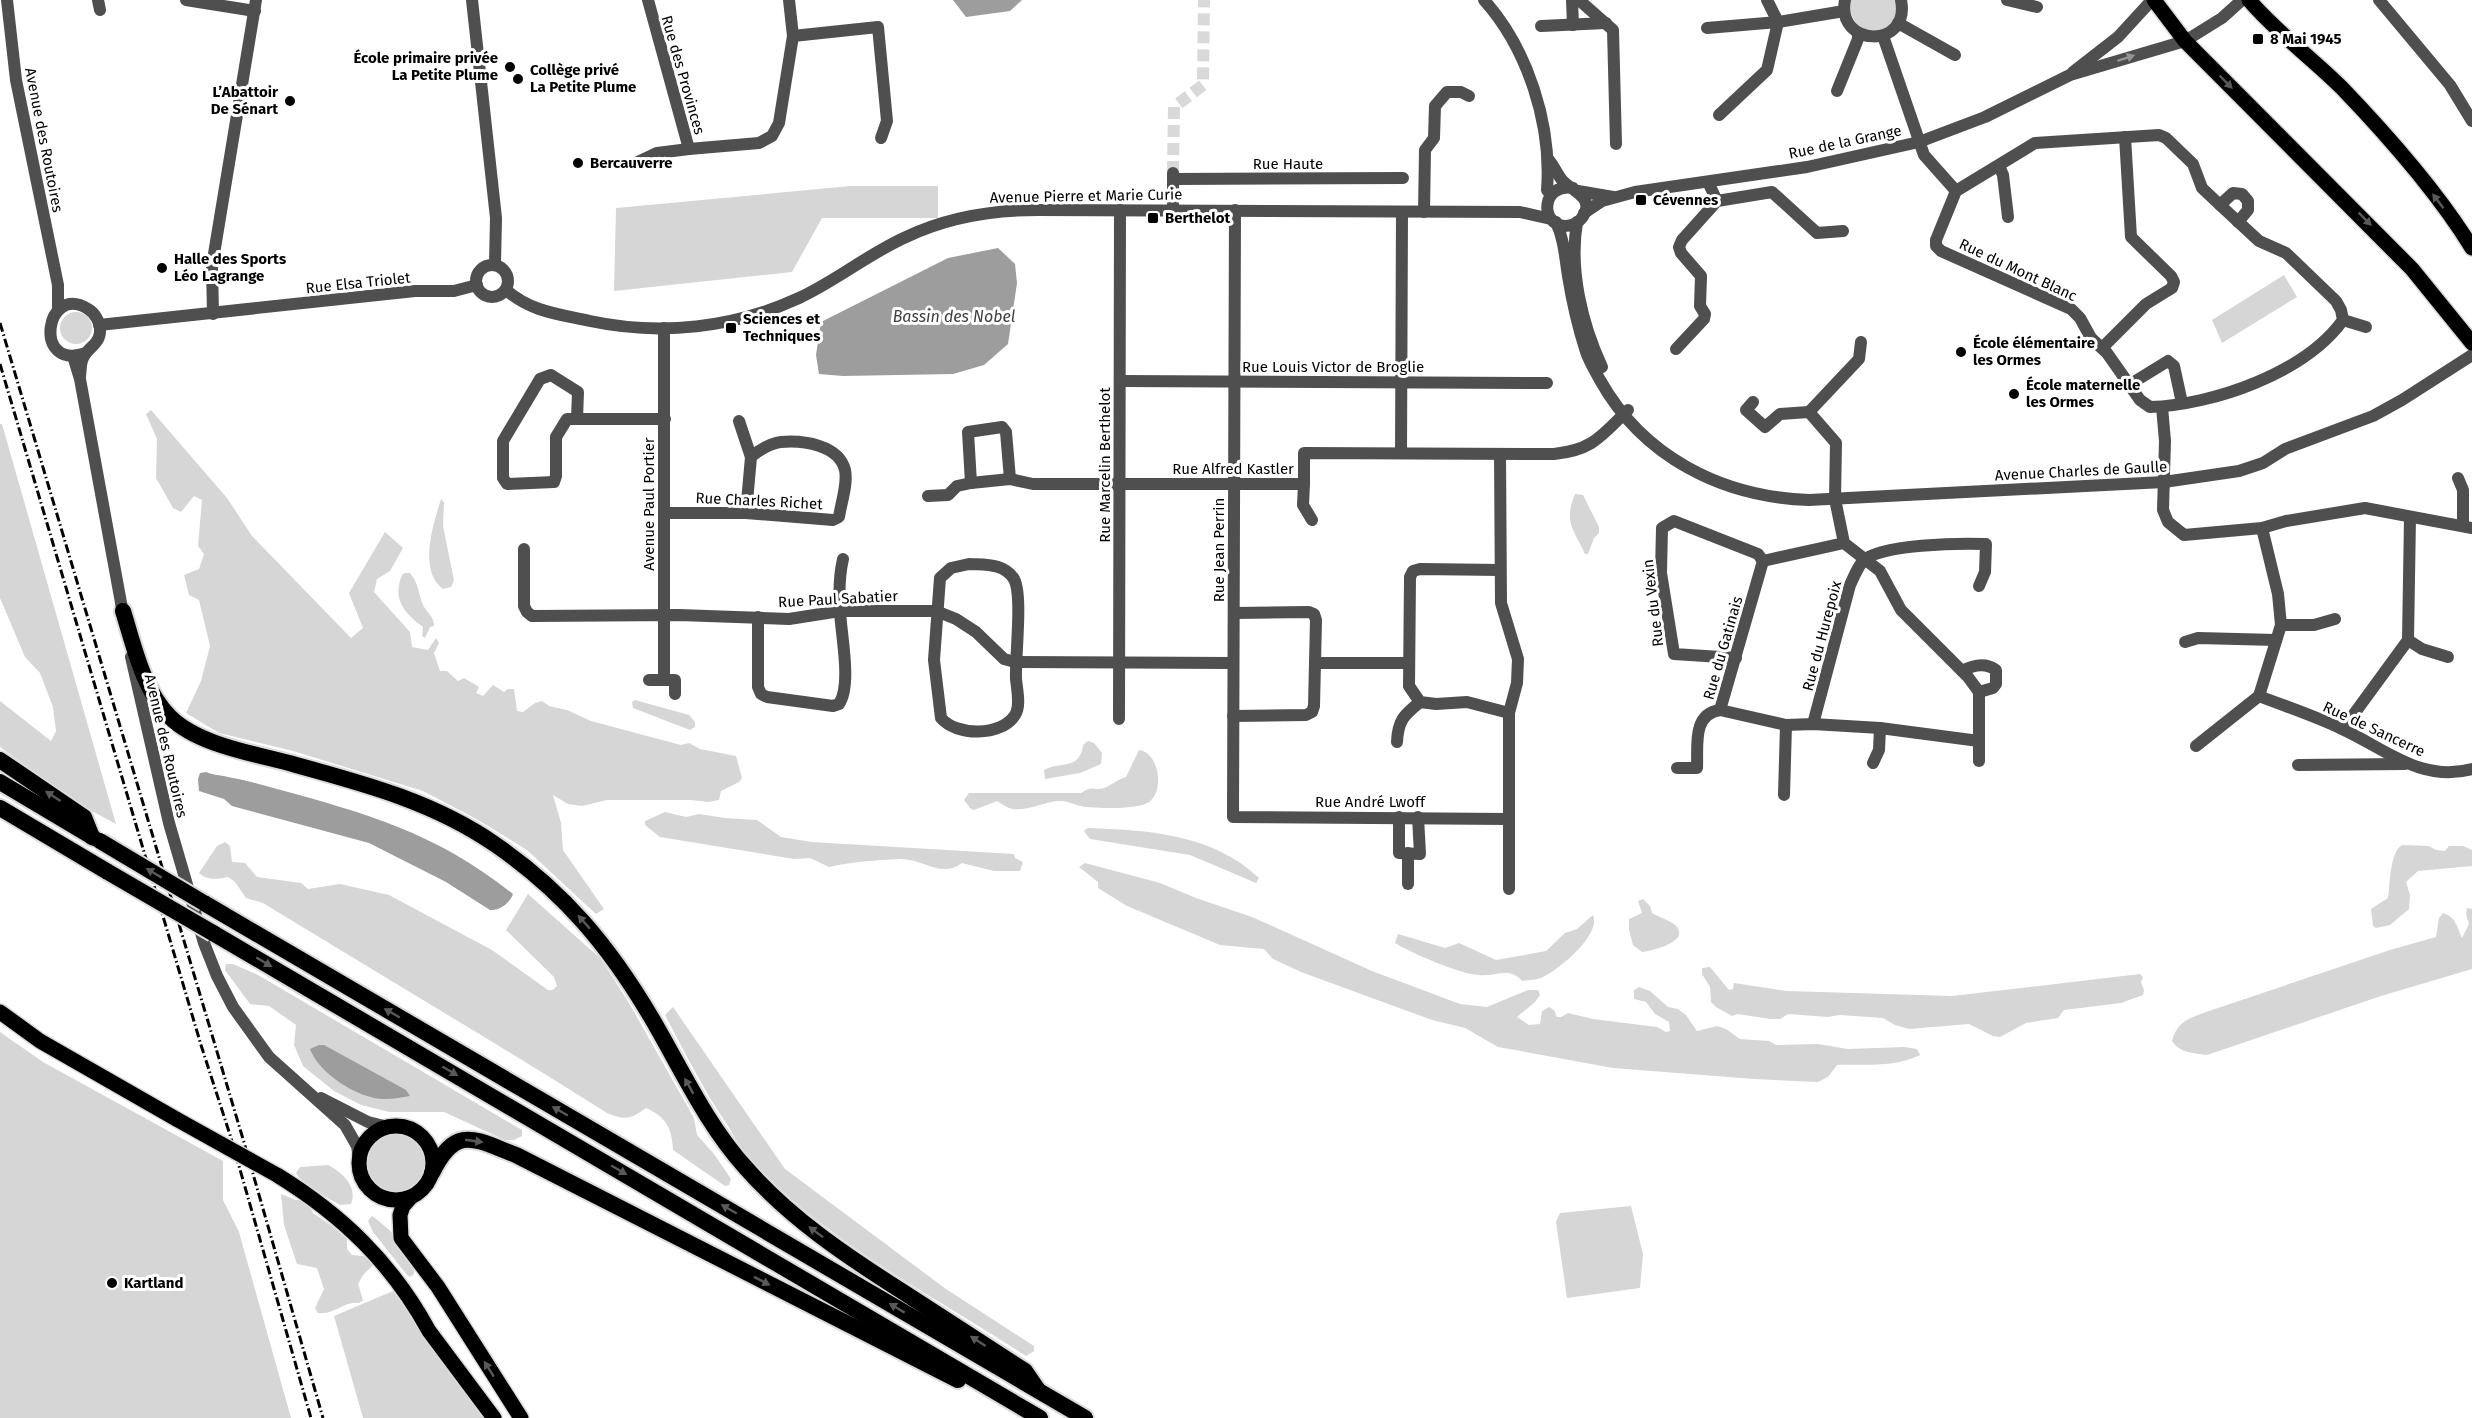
<svg xmlns="http://www.w3.org/2000/svg" width="2472" height="1418" viewBox="0 0 2472 1418" font-family="'Fira Sans',sans-serif">
	<style>
		.green { fill: #d6d6d6 }
		.water { fill: #9d9d9d }
		.lines { fill: none; stroke-linecap: round; stroke-linejoin: round }
		.minor-tunnel { stroke: #d9d9d9; stroke-width: 12; stroke-dasharray: 12 6; stroke-linecap: butt }
		.major-casing { stroke: #dbdbdb; stroke-width: 18 }
		.highway-casing { stroke: #dbdbdb; stroke-width: 20 }
		.minor { stroke: #4f4f4f; stroke-width: 12 }
		.major { stroke: #000; stroke-width: 15 }
		.highway { stroke: #000; stroke-width: 16 }
		.rail { stroke: #000; stroke-width: 3; stroke-dasharray: 9 3 1.5 3; stroke-linecap: butt }
		.major-bridge-casing { stroke: #dbdbdb; stroke-width: 18; stroke-linecap: butt }
		.highway-bridge-casing { stroke: #dbdbdb; stroke-width: 20; stroke-linecap: butt }
		.major-bridge { stroke: #000; stroke-width: 15 }
		.highway-bridge { stroke: #000; stroke-width: 16 }
		.oneway { fill: #959595 }
		.oneway2 { fill: #595959 }
		.poi-dot { fill: #000; stroke: #fff; stroke-width: 2 }
		.labels { text-anchor: middle; stroke-width: 6; stroke-linejoin: round; paint-order: stroke }
		.poi-label { font-size: 15px; font-weight: bold; fill: #000; stroke: #fff; text-anchor: start }
		.street-label { font-size: 15px; fill: #000; stroke: #fff }
		.water-label { font-size: 16px; font-style: italic; fill: #3e3e3e; stroke: #fff }
	</style>
	<rect width="100%" height="100%" fill="#fff"/>
	<g class="green">
		<path d="M1851,0H1896C1904,42 1844,41 1851,0Z"/>
		<polygon points="851,186 938,186 938,218 822,218 792,272 614,291 616,208"/>
		<polygon points="2284,275 2297,297 2222,343 2212,320"/>
		<circle cx="76" cy="328" r="16"/>
		<polygon points="151,410 227,498 252,536 351,638 363,628 349,593 385,532 403,548 390,571 377,579 374,592 410,632 412,647 428,650 436,638 439,643 434,653 440,671 447,671 458,681 464,678 479,687 476,693 483,696 493,685 504,692 508,689 514,689 517,711 523,712 535,703 542,701 549,706 567,710 591,721 681,745 689,743 700,749 736,756 742,778 739,782 721,791 719,800 708,802 691,800 607,800 582,806 568,804 553,795 561,823 563,850 604,909 596,914 527,850 478,820 423,791 293,751 219,733 186,713 201,681 210,646 199,600 189,595 184,575 199,569 204,554 198,546 202,500 194,496 181,512 173,508 156,478 157,439 146,414"/>
		<polygon points="0,424 2,424 116,824 79,804 0,747 0,701 51,741 56,731 53,707 40,673 25,657 0,598"/>
		<path d="M1575,494L1583,495L1599,527V533L1594,538L1588,554H1585C1574,529 1563,523 1575,494Z"/>
		<path d="M441,499L444,502L443,526L454,580L451,587L443,589C418,570 433,525 441,499Z"/>
		<path d="M405,573H410C419,584 418,593 423,605C427,613 434,616 434,626L430,627L425,638L422,636L423,627C404,613 392,599 402,575Z"/>
		<polygon points="635,700 689,715 695,722 695,727 690,730 633,708 632,702"/>
		<path d="M1088,741L1094,743L1102,753L1101,764L1080,773L1045,779L1044,770C1059,761 1080,771 1083,745Z"/>
		<path d="M1139,750C1159,752 1165,791 1149,802C1138,810 1099,808 1085,807C1078,806 1070,802 1063,801C1046,800 1030,811 1013,809C1007,808 1002,804 997,801L974,810L971,809L964,800L969,793H1081C1093,785 1094,791 1104,788C1112,785 1118,779 1126,777Z"/>
		<path d="M665,812L686,817L699,814L725,818L757,820L781,837L812,842L1014,854L1015,858L1023,862L1020,871H994L962,863C941,879 923,858 899,859C876,860 851,862 829,867L810,858L794,859L660,837L645,825V821Z"/>
		<path d="M1088,828C1147,830 1213,834 1259,878L1256,883L1249,880L1190,855L1090,839L1084,831Z"/>
		<path d="M225,842L230,846L232,862L245,863L257,877L301,883L308,889L340,884L389,895L492,950L548,990H553L557,986L554,977L506,930L528,894L601,959L629,1003L694,1118L697,1135L714,1154L731,1179L729,1185L725,1186L673,1150C672,1128 666,1117 646,1108C630,1120 624,1120 607,1113C493,1041 377,973 263,903L246,898L235,882L228,877C218,879 207,881 199,873L217,846Z"/>
		<path d="M2402,845L2429,846L2436,850L2445,851L2449,846H2463L2472,850V866L2418,871L2406,882L2410,895L2409,909L2390,925L2376,928L2373,926L2371,909L2388,898C2390,884 2390,852 2402,845Z"/>
		<path d="M1085,863L1160,883L1196,898L1252,917L1372,971L1460,1004L1487,1007L1528,990H1538L1540,995L1535,1002L1517,1017L1529,1025L1540,1024L1542,1011L1549,1007L1554,1010L1557,1017H1561L1568,1013L1593,1019L1657,1027L1666,1032L1670,1031L1669,1022L1655,1014L1646,1002L1634,999V990L1639,987L1650,991L1668,1007L1678,1009L1686,1015L1697,1031L1717,1026L1726,1029L1740,1039L1769,1041L1776,1045L1818,1044L1848,1049L1904,1047L1917,1049L1920,1055C1895,1068 1864,1064 1837,1065L1828,1077L1818,1082L1754,1079L1613,1068L1498,1047L1465,1028L1432,1020L1301,972L1273,959L1264,949L1220,945L1127,906L1098,888V882L1079,867Z"/>
		<path d="M1643,899L1650,906L1652,913C1659,917 1668,920 1674,924C1694,941 1652,951 1642,952L1633,945L1629,930V919L1642,913L1638,901Z"/>
		<path d="M2467,908L2472,909V969L2381,996L2207,1055C2193,1053 2180,1053 2172,1041C2177,1021 2190,1018 2209,1011L2390,950L2436,937L2439,918L2443,913C2456,917 2457,927 2462,938L2469,924L2466,914Z"/>
		<path d="M1593,915C1602,935 1557,971 1541,978C1536,980 1527,980 1522,981C1509,966 1496,977 1478,975C1460,974 1411,953 1395,943L1398,934L1445,948L1459,943L1496,960L1519,956L1546,951L1565,933L1577,929Z"/>
		<polygon points="226,964 233,964 258,975 522,1130 522,1136 514,1140 505,1140 444,1112 389,1112 361,1105 334,1091 303,1066 294,1045 296,1025 269,1006 250,1004 225,970"/>
		<polygon points="1710,967 1729,990 1733,989 1734,983 1787,991 1952,996 2140,974 2143,977 2141,982 2144,990 2143,995 2121,1003 2064,1010 2058,1018 2026,1023 2000,1037 1993,1036 1969,1024 1909,1029 1895,1025 1883,1018 1840,1015 1828,1017 1788,1014 1780,1019 1770,1019 1738,1014 1732,1016 1716,1007 1711,1002 1710,987 1702,974 1702,968"/>
		<path d="M673,1007L785,1169L946,1289L1034,1346V1351L1026,1356C931,1294 825,1242 748,1157C740,1148 734,1136 728,1126C704,1091 685,1053 665,1015Z"/>
		<polygon points="0,1032 43,1062 223,1161 223,1200 239,1232 291,1418 0,1418"/>
		<circle cx="396" cy="1163" r="29"/>
		<path d="M328,1165C342,1172 358,1187 351,1204L340,1205C329,1199 301,1183 296,1173L300,1167Z"/>
		<path d="M281,1194L296,1200H306L313,1213L332,1226L347,1239V1249L352,1255L372,1257L375,1263L363,1275L358,1284L363,1300L359,1303C344,1301 335,1315 318,1313L315,1308L324,1289L317,1268L297,1264L284,1225Z"/>
		<polygon points="1631,1206 1643,1254 1640,1288 1567,1298 1556,1222 1560,1213"/>
		<path d="M372,1216C389,1228 415,1252 414,1274L410,1277L407,1275L373,1232L368,1221Z"/>
		<polygon points="393,1291 483,1418 363,1418 334,1316"/>
	</g>
	<g class="water">
		<polygon points="953,0 1022,0 1010,11 966,17"/>
		<polygon points="998,248 1015,264 1017,283 1008,344 984,365 953,374 843,376 819,374 816,355 821,322 948,258"/>
		<path d="M206,772C212,775 220,775 228,777C244,780 260,784 277,789C369,814 436,833 513,894C510,903 500,911 490,910L446,882L369,843L232,806L224,799L199,791L198,779L200,773Z"/>
		<path d="M319,1045H324L406,1090L410,1096C402,1097 394,1099 386,1099C360,1100 319,1074 310,1049Z"/>
	</g>
	<g class="lines">
		<polyline class="minor-tunnel" points="1173,173 1174,107 1203,85 1204,0"/>
		<g class="major-casing">
			<g id="major">
				<polyline points="2154,0 2185,41 2412,269 2472,343"/>
				<path d="M2249,0C2276,32 2312,58 2342,88C2389,137 2437,191 2472,248"/>
				<polyline points="0,1012 40,1041 178,1120"/>
				<circle cx="396" cy="1163" r="37"/>
				<path d="M277,1175C342,1215 392,1263 429,1331L494,1418"/>
				<polyline points="411,1197 403,1206 400,1215 401,1238 438,1287 521,1418"/>
			</g>
		</g>
		<g class="highway-casing">
			<g id="highway">
				<path d="M123,611C134,646 143,690 170,717C199,746 258,754 296,765C366,784 436,803 496,845C564,892 609,946 651,1017C681,1068 706,1124 746,1168C790,1218 845,1255 900,1290C942,1317 983,1344 1025,1371L1038,1390"/>
				<polyline points="0,760 84,817 92,837"/>
				<polyline points="0,782 94,838"/>
				<polyline points="0,808 108,872"/>
				<polyline points="204,903 1085,1418"/>
				<polyline points="213,933 1040,1418"/>
				<path d="M432,1173C456,1124 474,1139 516,1155L958,1380"/>
			</g>
		</g>
		<g class="minor">
			<polyline points="7,0 16,80 58,285 58,310"/>
			<polyline points="98,0 100,10"/>
			<polyline points="186,0 255,11"/>
			<polyline points="472,0 496,218 495,264"/>
			<polyline points="648,0 689,149 759,143 772,136 779,123 793,36 789,0"/>
			<path d="M1484,0C1528,49 1552,125 1547,190L1551,195"/>
			<polyline points="1572,0 1573,25"/>
			<polyline points="1579,0 1613,30 1616,144"/>
			<path d="M1845,0C1836,48 1911,49 1901,0"/>
			<polyline points="2007,0 2037,7"/>
			<polyline points="2379,0 2450,85 2472,121"/>
			<polyline points="1898,23 1955,55"/>
			<polyline points="1541,26 1606,23"/>
			<polyline points="1707,28 1778,22 1844,11"/>
			<polyline points="793,36 878,27 887,121 881,138"/>
			<polyline points="1883,36 1924,155 1956,191"/>
			<polyline points="2073,72 2118,37 2152,0"/>
			<polyline points="1837,91 1858,39 1858,33"/>
			<polyline points="1719,115 1767,70 1778,22 1767,0"/>
			<path d="M2159,135L2166,138L2193,164L2202,188L2220,205L2259,241L2286,253L2336,301L2341,310L2343,320C2305,373 2213,405 2150,407L2140,400L2107,353L2091,338L2080,318L2071,309L1941,251L1936,246V240L1956,191L2035,143Z"/>
			<path d="M1549,160C1554,166 1557,174 1562,180C1571,191 1598,198 1581,219C1577,224 1571,226 1564,226C1539,223 1542,183 1573,188"/>
			<polyline points="638,162 657,153 689,149"/>
			<polyline points="1999,166 2003,175 2008,217"/>
			<polyline points="1173,179 1403,178"/>
			<polyline points="1578,191 1613,197"/>
			<polyline points="1717,201 1772,192 1817,233 1843,231"/>
			<polyline points="2220,205 2233,193 2242,194 2248,201 2248,210 2238,222"/>
			<polyline points="1173,210 1173,173"/>
			<polyline points="1235,210 1233,817 1508,819"/>
			<polyline points="1424,212 1425,150 1434,138 1435,106 1447,92 1461,92 1469,96"/>
			<polyline points="1584,213 1602,201 1635,192 1807,167 1919,142 1985,117 2070,75 2185,41 2222,18 2242,0"/>
			<path d="M1556,222C1564,239 1565,257 1568,276C1572,301 1578,327 1586,352C1589,361 1595,371 1600,380C1643,457 1722,497 1809,500L2164,482L2239,471L2263,463L2285,449L2373,416L2402,400L2472,355"/>
			<path d="M1577,222C1569,270 1582,324 1602,367"/>
			<circle cx="492" cy="281" r="16"/>
			<path d="M506,290C532,312 558,314 590,321C660,336 734,328 799,298C836,281 868,254 906,237C948,217 991,210 1038,210L1520,212L1551,219"/>
			<polyline points="213,314 212,266 256,0"/>
			<polyline points="2343,320 2366,327"/>
			<polyline points="99,325 415,291 454,291 477,285"/>
			<polyline points="2102,348 2146,304 2172,288 2174,282 2171,276 2131,237 2125,137"/>
			<polyline points="1676,349 1704,319 1705,314 1700,306 1701,276 1681,253 1679,247 1682,240 1717,201 1708,182"/>
			<polyline points="73,356 80,379 124,619"/>
			<path d="M80,376C81,371 80,364 83,358C87,348 99,345 100,332C101,323 95,313 88,309C45,282 32,372 86,353"/>
			<polyline points="1120,381 1547,383"/>
			<polyline points="2129,385 2168,361 2174,366 2182,403"/>
			<polyline points="1753,402 1746,410 1765,427 1780,414 1809,412 1836,443 1835,499 1844,543 1880,571 1901,610 1968,677 1979,692 1979,741 1880,728 1813,724 1786,725 1720,710 1763,561 1844,543"/>
			<polyline points="2162,407 2165,441 2163,510 2168,522 2184,535 2262,528 2286,521 2365,508 2472,528"/>
			<polyline points="1809,412 1859,359 1861,342"/>
			<polyline points="577,419 578,392 551,375 540,379 503,441 503,478 507,484 554,482 556,476 556,437 567,419 665,419"/>
			<polyline points="739,421 751,457"/>
			<polyline points="1401,453 1402,212"/>
			<polyline points="1500,454 1501,603 1518,659 1517,683 1509,713 1509,889"/>
			<polyline points="2458,478 2463,490 2463,525"/>
			<polyline points="971,483 968,432 1002,427 1006,432 1010,479"/>
			<polyline points="1304,484 1303,505 1312,520"/>
			<path d="M928,496L948,495L957,486L971,483L1010,479L1033,484H1304V453L1554,454C1593,450 1601,436 1628,410"/>
			<path d="M664,513H746L833,520L839,517C841,503 848,484 845,470C839,445 803,440 781,442C771,443 759,450 751,457L746,513"/>
			<path d="M2262,528L2278,594L2281,625L2259,696C2287,707 2315,716 2342,729C2384,748 2421,783 2472,769"/>
			<polyline points="524,549 524,606 527,612 532,616 679,615 789,619 840,611 936,611 956,619 976,632 1004,659 1015,662 1233,663"/>
			<path d="M969,564C986,565 1004,563 1014,579C1023,595 1015,657 1016,679C1017,690 1021,706 1015,715C1001,737 956,736 941,718L934,660L940,578L951,568Z"/>
			<polyline points="1500,570 1420,569 1413,571 1410,577 1409,686 1420,702 1436,704 1467,702 1509,713"/>
			<path d="M758,617V687L761,694L767,697L833,706L839,704C852,685 841,635 840,611C839,595 839,576 843,559"/>
			<polyline points="2281,625 2314,625 2335,619"/>
			<polyline points="2408,640 2422,649 2448,657"/>
			<polyline points="2185,642 2198,638 2276,640"/>
			<polyline points="131,657 169,823 204,943 217,976 233,1007 269,1057 345,1125 357,1146 360,1164"/>
			<polyline points="1736,658 1674,654 1661,573 1662,528 1674,521 1758,554 1763,561"/>
			<polyline points="1316,663 1409,663"/>
			<path d="M1962,671C1973,665 1985,662 1996,670V684L1993,688L1979,692"/>
			<polyline points="649,680 675,680 675,694"/>
			<polyline points="664,680 664,328"/>
			<polyline points="1233,716 1306,715 1312,712 1314,706 1316,620 1314,614 1309,612 1234,613"/>
			<polyline points="1119,719 1120,210"/>
			<path d="M1813,724L1850,585C1854,577 1857,568 1863,561C1880,544 1961,543 1986,544L1985,572L1979,586"/>
			<polyline points="2343,729 2408,640 2410,517"/>
			<polyline points="1979,741 1979,761"/>
			<path d="M1397,742C1398,720 1404,715 1420,702"/>
			<polyline points="2196,746 2259,696"/>
			<polyline points="1873,763 1879,750 1880,728"/>
			<polyline points="2298,765 2405,764"/>
			<path d="M1677,768H1697C1698,746 1692,714 1720,710"/>
			<polyline points="1784,795 1786,725"/>
			<polyline points="1399,817 1399,853 1420,854 1418,817"/>
			<polyline points="1408,884 1408,853"/>
			<polyline points="321,1098 368,1122 388,1127"/>
		</g>
		<use href="#major" class="major"/>
		<use href="#highway" class="highway"/>
		<g class="rail">
			<polyline points="0,323 243,1139 323,1418"/>
			<polyline points="0,364 201,1045 231,1138 311,1418"/>
		</g>
		<g class="major-bridge-casing">
			<polyline id="major-bridge" points="178,1120 277,1175"/>
		</g>
		<g class="highway-bridge-casing">
			<g id="highway-bridge">
				<polyline points="100,841 204,903"/>
				<polyline points="108,872 213,933"/>
			</g>
		</g>
		<use href="#major-bridge" class="major-bridge"/>
		<use href="#highway-bridge" class="highway-bridge"/>
	</g>
	<defs><path id="oneway-solid" d="M-6-.8H1V-3.2L6.5 0L1 3.2V.8H-6Z" transform="scale(1.5)"/></defs>
	<use class="oneway" href="#oneway-solid" transform="translate(2126 58) rotate(-18)"/>
	<g class="oneway2">
		<use href="#oneway-solid" transform="translate(2226 82) rotate(45)"/>
		<use href="#oneway-solid" transform="translate(2438 201) rotate(-127)"/>
		<use href="#oneway-solid" transform="translate(2365 219) rotate(45)"/>
		<use href="#oneway-solid" transform="translate(53 796) rotate(-147)"/>
		<use href="#oneway-solid" transform="translate(154 873) rotate(-149)"/>
		<use href="#oneway-solid" transform="translate(584 922) rotate(-131)"/>
		<use href="#oneway-solid" transform="translate(264 962) rotate(30)"/>
		<use href="#oneway-solid" transform="translate(392 1013) rotate(-150)"/>
		<use href="#oneway-solid" transform="translate(450 1071) rotate(30)"/>
		<use href="#oneway-solid" transform="translate(689 1086) rotate(-119)"/>
		<use href="#oneway-solid" transform="translate(560 1111) rotate(-150)"/>
		<use href="#oneway-solid" transform="translate(474 1141) rotate(8)"/>
		<use href="#oneway-solid" transform="translate(619 1170) rotate(30)"/>
		<use href="#oneway-solid" transform="translate(729 1209) rotate(-150)"/>
		<use href="#oneway-solid" transform="translate(816 1232) rotate(-143)"/>
		<use href="#oneway-solid" transform="translate(762 1281) rotate(27)"/>
		<use href="#oneway-solid" transform="translate(897 1308) rotate(-149)"/>
		<use href="#oneway-solid" transform="translate(978 1341) rotate(-147)"/>
		<use href="#oneway-solid" transform="translate(489 1369) rotate(-122)"/>
	</g>
	<g class="poi-dot">
		<rect x="2252" y="33" width="12" height="12" rx="3"/>
		<circle cx="510" cy="67" r="6"/>
		<circle cx="518" cy="79" r="6"/>
		<circle cx="290" cy="101" r="6"/>
		<circle cx="578" cy="163" r="6"/>
		<rect x="1635" y="194" width="12" height="12" rx="3"/>
		<rect x="1147" y="212" width="12" height="12" rx="3"/>
		<circle cx="162" cy="268" r="6"/>
		<rect x="725" y="322" width="12" height="12" rx="3"/>
		<circle cx="1961" cy="352" r="6"/>
		<circle cx="2014" cy="394" r="6"/>
		<circle cx="112" cy="1283" r="6"/>
	</g>
	<g class="labels">
		<g class="poi-label">
			<text x="2270" y="44">8 Mai 1945</text>
			<text x="498" y="63" text-anchor="end">École primaire privée<tspan x="498" dy="17">La Petite Plume</tspan></text>
			<text x="530" y="75">Collège privé<tspan x="530" dy="17">La Petite Plume</tspan></text>
			<text x="278" y="97" text-anchor="end">L’Abattoir<tspan x="278" dy="17">De Sénart</tspan></text>
			<text x="590" y="168">Bercauverre</text>
			<text x="1653" y="205">Cévennes</text>
			<text x="1165" y="223">Berthelot</text>
			<text x="174" y="264">Halle des Sports<tspan x="174" dy="17">Léo Lagrange</tspan></text>
			<text x="743" y="324">Sciences et<tspan x="743" dy="17">Techniques</tspan></text>
			<text x="1973" y="348">École élémentaire<tspan x="1973" dy="17">les Ormes</tspan></text>
			<text x="2026" y="390">École maternelle<tspan x="2026" dy="17">les Ormes</tspan></text>
			<text x="124" y="1288">Kartland</text>
		</g>
		<g class="street-label">
			<text transform="translate(683 75) rotate(74)" y="5">Rue des Provinces</text>
			<text transform="translate(44 140) rotate(79)" y="5">Avenue des Routoires</text>
			<text transform="translate(1845 142) rotate(-12)" y="5">Rue de la Grange</text>
			<text x="1288" y="169">Rue Haute</text>
			<text transform="translate(1086 196) rotate(-1)" y="5">Avenue Pierre et Marie Curie</text>
			<text transform="translate(2018 270) rotate(25)" y="5">Rue du Mont Blanc</text>
			<text transform="translate(358 283) rotate(-6)" y="5">Rue Elsa Triolet</text>
			<text x="1333" y="372">Rue Louis Victor de Broglie</text>
			<text transform="translate(1105 465) rotate(-90)" y="5">Rue Marcelin Berthelot</text>
			<text x="1233" y="474">Rue Alfred Kastler</text>
			<text transform="translate(2081 471) rotate(-3)" y="5">Avenue Charles de Gaulle</text>
			<text transform="translate(759 501) rotate(3)" y="5">Rue Charles Richet</text>
			<text transform="translate(649 504) rotate(-90)" y="5">Avenue Paul Portier</text>
			<text transform="translate(1219 550) rotate(-90)" y="5">Rue Jean Perrin</text>
			<text transform="translate(838 599) rotate(-3)" y="5">Rue Paul Sabatier</text>
			<text transform="translate(1653 603) rotate(-97)" y="5">Rue du Vexin</text>
			<text transform="translate(1822 636) rotate(-75)" y="5">Rue du Hurepoix</text>
			<text transform="translate(1723 648) rotate(-74)" y="5">Rue du Gatinais</text>
			<text transform="translate(2374 729) rotate(25)" y="5">Rue de Sancerre</text>
			<text transform="translate(166 746) rotate(77)" y="5">Avenue des Routoires</text>
			<text x="1370" y="807">Rue André Lwoff</text>
		</g>
		<g class="water-label">
			<text x="954" y="322">Bassin des Nobel</text>
		</g>
	</g>
</svg>
